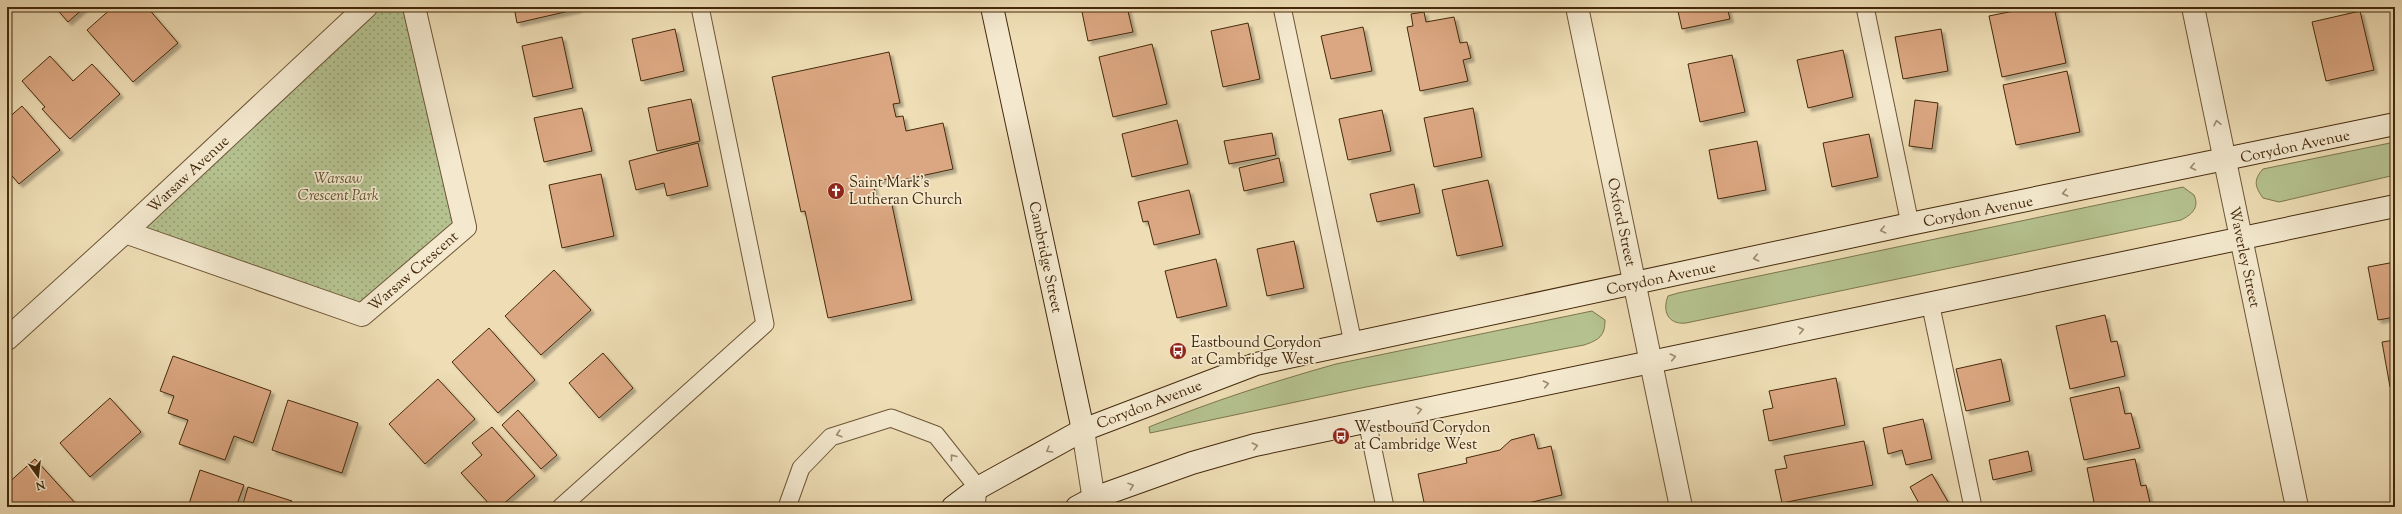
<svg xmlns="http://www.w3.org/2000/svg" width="2402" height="514" viewBox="0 0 2402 514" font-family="'Sorts Mill Goudy',serif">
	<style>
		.green { fill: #b5c290; stroke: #7c764e }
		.park { fill: url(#park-dots); stroke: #7c764e }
		.building { fill: #dba782; stroke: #44290b; filter: url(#shadow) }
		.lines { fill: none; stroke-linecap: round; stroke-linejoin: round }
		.lane-casing { stroke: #6e5636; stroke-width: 19 }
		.street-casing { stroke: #6e5636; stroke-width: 24 }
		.secondary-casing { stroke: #44290b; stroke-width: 24 }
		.lane { stroke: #f4e9cf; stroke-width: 17 }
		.street { stroke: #f4e9cf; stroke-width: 22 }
		.secondary { stroke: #f4e9cf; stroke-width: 22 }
		.oneway { stroke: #9c896d }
		.labels { text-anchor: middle; stroke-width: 3.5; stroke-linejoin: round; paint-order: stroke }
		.street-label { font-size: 15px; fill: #44290b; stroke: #f4e9cf }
		.park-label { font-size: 15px; font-style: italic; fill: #604f2c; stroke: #f4e9cf }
		.poi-label { font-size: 15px; fill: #44290b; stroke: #f4e9cf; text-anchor: start }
	</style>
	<defs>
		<pattern id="park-dots" width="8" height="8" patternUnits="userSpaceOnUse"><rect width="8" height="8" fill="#b5c290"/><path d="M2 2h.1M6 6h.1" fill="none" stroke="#959e74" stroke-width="1.8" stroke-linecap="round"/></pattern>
		<filter id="shadow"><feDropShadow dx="3.5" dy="3.5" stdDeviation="1" flood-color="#0004"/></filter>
	</defs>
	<rect width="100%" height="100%" fill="#eeddb5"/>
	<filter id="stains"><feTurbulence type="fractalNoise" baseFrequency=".005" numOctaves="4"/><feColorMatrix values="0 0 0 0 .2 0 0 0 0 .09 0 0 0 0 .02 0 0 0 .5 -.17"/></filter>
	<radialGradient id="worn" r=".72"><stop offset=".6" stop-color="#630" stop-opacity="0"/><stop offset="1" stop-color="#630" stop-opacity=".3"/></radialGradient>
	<g class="green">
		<path d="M2395,142V175L2279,202L2263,198C2255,187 2253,180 2263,169Z"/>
		<path d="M2183,187L2194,195C2200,208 2191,215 2181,220L1686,323C1668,325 1662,311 1668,296L1678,293Z"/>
		<path d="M1592,311L1605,320C1605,336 1599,340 1584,345L1366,387L1150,433L1149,427C1210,402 1272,382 1336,364Z"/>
	</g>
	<polygon class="park" points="366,7 414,7 465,227 362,315 125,232"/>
	<g class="building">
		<polygon points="55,7 85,7 68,22"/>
		<polygon points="113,7 147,7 178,43 133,82 87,30"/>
		<polygon points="514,7 578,7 578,9 517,23"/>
		<polygon points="1081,7 1127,7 1133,32 1088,41"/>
		<polygon points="1677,7 1727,7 1730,19 1682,29"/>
		<polygon points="2033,7 2054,7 2066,63 2002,77 1989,16"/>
		<polygon points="2360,11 2374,70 2326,81 2312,22"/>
		<polygon points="1424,12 1426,22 1454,17 1460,43 1467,42 1471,58 1463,60 1468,81 1420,91 1407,27 1413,26 1411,14"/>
		<polygon points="1248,23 1260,79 1223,87 1211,31"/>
		<polygon points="1363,27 1372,71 1331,79 1321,36"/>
		<polygon points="675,29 684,71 641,81 632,39"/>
		<polygon points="1941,29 1948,71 1903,79 1895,37"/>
		<polygon points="562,37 573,88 533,97 522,46"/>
		<polygon points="1152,44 1167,104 1113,117 1099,57"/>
		<polygon points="1843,50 1853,97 1808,108 1797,60"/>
		<polygon points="889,52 900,103 893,104 896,117 903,116 906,131 943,123 953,169 898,181 897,177 873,182 877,203 891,200 912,300 828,318 805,211 801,212 772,77"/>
		<polygon points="1732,55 1745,112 1700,122 1688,64"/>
		<polygon points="50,56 73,81 92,64 120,94 70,139 42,109 45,107 22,81"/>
		<polygon points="2067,71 2080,132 2016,145 2003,85"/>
		<polygon points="691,99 700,141 657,151 648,108"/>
		<polygon points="1915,100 1938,103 1932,149 1909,146"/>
		<polygon points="22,106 60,150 19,184 7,170 7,119"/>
		<polygon points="582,108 592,151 544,162 534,118"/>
		<polygon points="1473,108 1482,157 1434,167 1424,118"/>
		<polygon points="1382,110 1391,151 1348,160 1339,119"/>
		<polygon points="1177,120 1188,164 1132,177 1122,134"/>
		<polygon points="1272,133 1276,155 1229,164 1224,141"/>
		<polygon points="1869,134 1878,177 1832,187 1823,143"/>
		<polygon points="1757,141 1766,190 1718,199 1709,150"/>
		<polygon points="698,143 708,186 667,196 664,183 636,190 629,161"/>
		<polygon points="1279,158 1284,182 1244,191 1239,168"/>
		<polygon points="601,174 614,236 562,248 549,185"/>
		<polygon points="1488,180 1503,246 1457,256 1442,190"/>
		<polygon points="1414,184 1420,213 1377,222 1370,194"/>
		<polygon points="1189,190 1200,234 1154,245 1148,221 1143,222 1138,202"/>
		<polygon points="1294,241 1304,288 1267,296 1257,249"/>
		<polygon points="1216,259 1227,306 1177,318 1165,271"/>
		<polygon points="2395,262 2395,317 2378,320 2368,267"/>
		<polygon points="554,270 591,310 541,355 505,316"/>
		<polygon points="2105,315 2111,342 2117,341 2125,376 2070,389 2056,326"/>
		<polygon points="489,328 535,380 498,413 452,362"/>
		<polygon points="2395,340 2395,386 2390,387 2382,342"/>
		<polygon points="603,353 633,388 599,418 569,383"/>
		<polygon points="173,356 271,391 253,443 234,436 225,460 179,444 188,420 168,413 174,396 160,391"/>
		<polygon points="2001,359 2010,401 1966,411 1956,369"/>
		<polygon points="1836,378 1845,425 1769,441 1763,410 1773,408 1769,391"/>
		<polygon points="438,379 475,419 425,464 389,424"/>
		<polygon points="2119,387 2125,414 2131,413 2140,448 2084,460 2070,398"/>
		<polygon points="110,398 141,432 90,477 60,443"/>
		<polygon points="288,400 358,423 342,473 272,450"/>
		<polygon points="518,410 557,455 541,469 502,425"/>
		<polygon points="1923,419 1932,459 1906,465 1902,450 1888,454 1883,428"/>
		<polygon points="492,427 535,476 500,507 492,507 461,473 482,455 472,443"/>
		<polygon points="1534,434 1538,449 1551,446 1562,495 1511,507 1425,507 1418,474 1467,463 1466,458 1500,450 1511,440"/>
		<polygon points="1864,441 1873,485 1782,503 1775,470 1787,468 1784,456"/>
		<polygon points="2028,451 2032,471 1993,480 1989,460"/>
		<polygon points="35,459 77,505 74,507 7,507 7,484"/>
		<polygon points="2135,459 2141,486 2146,485 2151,507 2095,507 2087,468"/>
		<polygon points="200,470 244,485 236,507 188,507"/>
		<polygon points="1932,474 1951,507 1921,507 1910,487"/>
		<polygon points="248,487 292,501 290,507 242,507"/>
	</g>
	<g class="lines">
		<g class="lane-casing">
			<g id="lane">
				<polyline points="1282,7 1353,343"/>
				<polyline points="1865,7 1910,224"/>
				<polyline points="1930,302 1973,507"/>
				<polyline points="1367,421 1385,507"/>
				<polyline points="561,507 765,324 700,7"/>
				<polyline points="787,507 801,468 831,437 891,418 936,435 978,488 976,507"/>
			</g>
		</g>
		<g class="street-casing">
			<g id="street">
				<polyline points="1577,7 1681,507"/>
				<polyline points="2193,7 2297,507"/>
				<polyline points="125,232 362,315 465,227 414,7"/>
				<polyline points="7,339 125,232 366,7"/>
				<polyline points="1083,430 1095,507"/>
			</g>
		</g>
		<g class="secondary-casing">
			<g id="secondary">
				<polyline points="992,7 1083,430"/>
				<polyline points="953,507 978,488 1083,430 1256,364 1910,224 2395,124"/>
				<polyline points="1077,507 1094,498 1192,463 1255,445 2395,206"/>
			</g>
		</g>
		<use href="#lane" class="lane"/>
		<use href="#street" class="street"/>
		<use href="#secondary" class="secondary"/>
	</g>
	<defs><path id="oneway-chevron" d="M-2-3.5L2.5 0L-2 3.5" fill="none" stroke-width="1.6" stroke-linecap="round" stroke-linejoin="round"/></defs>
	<g class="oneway">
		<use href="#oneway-chevron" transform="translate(2217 123) rotate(-102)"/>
		<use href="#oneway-chevron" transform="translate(2193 167) rotate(168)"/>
		<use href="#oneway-chevron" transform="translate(2065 193) rotate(169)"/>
		<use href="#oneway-chevron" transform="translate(1883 230) rotate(168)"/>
		<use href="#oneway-chevron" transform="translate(1756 258) rotate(168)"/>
		<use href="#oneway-chevron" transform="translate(1801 330) rotate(-12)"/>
		<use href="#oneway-chevron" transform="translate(1673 357) rotate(-12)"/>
		<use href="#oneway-chevron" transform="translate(1546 384) rotate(-12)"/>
		<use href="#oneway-chevron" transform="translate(1419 410) rotate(-12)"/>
		<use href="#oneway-chevron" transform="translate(839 434) rotate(163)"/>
		<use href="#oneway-chevron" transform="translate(1255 446) rotate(-14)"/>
		<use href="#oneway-chevron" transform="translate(1049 450) rotate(150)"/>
		<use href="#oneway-chevron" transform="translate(953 457) rotate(-128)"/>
		<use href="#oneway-chevron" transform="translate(1131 486) rotate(-19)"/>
	</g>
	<defs>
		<g id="church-disc" transform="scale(0.9)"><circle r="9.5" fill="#8f2418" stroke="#f4e9cf"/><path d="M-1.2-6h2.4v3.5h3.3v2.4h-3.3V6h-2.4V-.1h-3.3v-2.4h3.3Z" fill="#fff"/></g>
		<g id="bus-disc" transform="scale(0.9)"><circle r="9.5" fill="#8f2418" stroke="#f4e9cf"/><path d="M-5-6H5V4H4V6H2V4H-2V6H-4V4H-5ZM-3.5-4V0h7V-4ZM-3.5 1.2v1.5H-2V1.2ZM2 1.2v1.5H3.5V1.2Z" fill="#fff"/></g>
	</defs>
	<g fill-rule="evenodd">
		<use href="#church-disc" x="836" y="191"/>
		<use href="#bus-disc" x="1178" y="351"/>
		<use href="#bus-disc" x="1341" y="436"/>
	</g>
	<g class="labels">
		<g class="street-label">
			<text transform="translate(2295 146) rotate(-12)" y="5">Corydon Avenue</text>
			<text transform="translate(188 174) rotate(-43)" y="5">Warsaw Avenue</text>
			<text transform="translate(1978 211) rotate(-11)" y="5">Corydon Avenue</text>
			<text transform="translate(1622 222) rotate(78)" y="5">Oxford Street</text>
			<text transform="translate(1046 257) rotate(78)" y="5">Cambridge Street</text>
			<text transform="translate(2245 257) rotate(78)" y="5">Waverley Street</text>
			<text transform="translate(413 271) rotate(-41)" y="5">Warsaw Crescent</text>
			<text transform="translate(1661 278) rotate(-12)" y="5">Corydon Avenue</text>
			<text transform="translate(1149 404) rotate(-21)" y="5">Corydon Avenue</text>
		</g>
		<g class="park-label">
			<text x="338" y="183">Warsaw<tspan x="338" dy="17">Crescent Park</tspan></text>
		</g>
		<g class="poi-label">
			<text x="849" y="187">Saint Mark's<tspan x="849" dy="17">Lutheran Church</tspan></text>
			<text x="1191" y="347">Eastbound Corydon<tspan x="1191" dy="17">at Cambridge West</tspan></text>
			<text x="1354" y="432">Westbound Corydon<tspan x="1354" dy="17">at Cambridge West</tspan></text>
		</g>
	</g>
	<rect width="2402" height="514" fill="none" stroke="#eeddb5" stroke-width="24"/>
	<rect x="8" y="8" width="2386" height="498" fill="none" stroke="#44290b" stroke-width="2"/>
	<rect x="12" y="12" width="2378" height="490" fill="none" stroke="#44290b"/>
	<g transform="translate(38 476) rotate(165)" stroke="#f4e9cf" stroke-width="3" paint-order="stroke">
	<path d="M0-3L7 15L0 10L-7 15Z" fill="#44290b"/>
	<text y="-6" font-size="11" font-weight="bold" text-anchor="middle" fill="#44290b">N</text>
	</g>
	<rect width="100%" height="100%" filter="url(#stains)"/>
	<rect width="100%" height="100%" fill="url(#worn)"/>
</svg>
